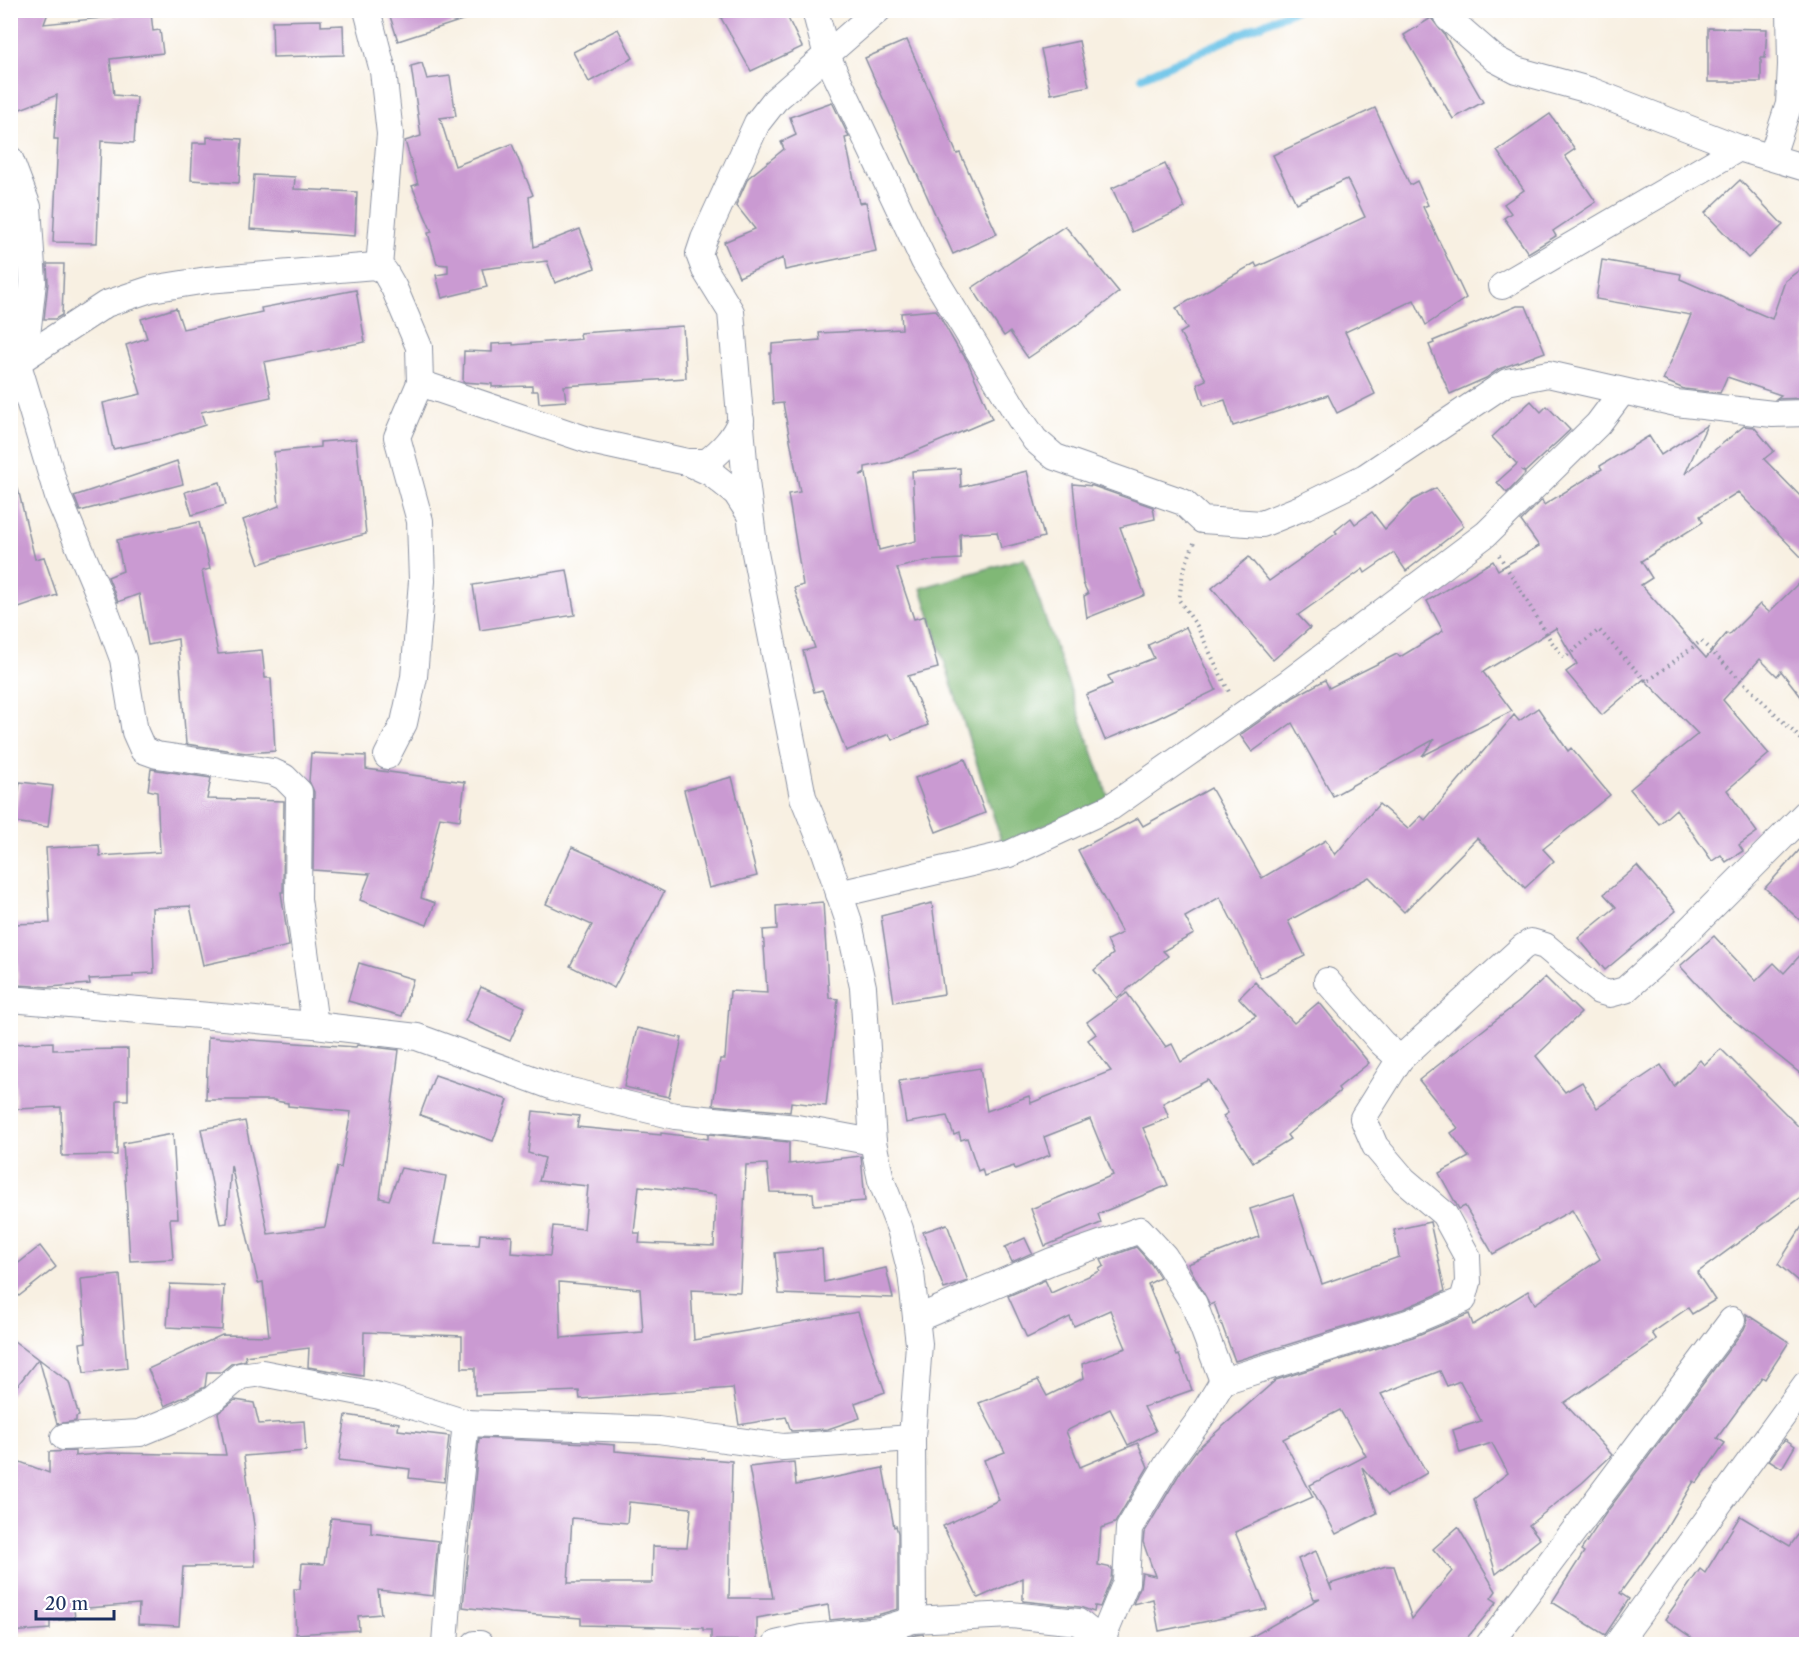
<svg xmlns="http://www.w3.org/2000/svg" width="1817" height="1655" viewBox="0 0 1817 1655" font-family="'Libre Caslon Text',serif">
	<style>
		.forest { fill: #80b876; stroke: #4e746a; stroke-width: 1.5 }
		.lines { fill: none; stroke-linecap: round; stroke-linejoin: round }
		.stream { stroke: #6bc3e8; stroke-width: 8 }
		.building { fill: #ca9ad2; fill-rule: evenodd }
		.street-casing { stroke: #8a90a0; stroke-width: 28 }
		.path { stroke: #8a90a0; stroke-width: 4; stroke-dasharray: 1.5 4.5; stroke-linecap: butt }
		.street { stroke: #fff; stroke-width: 26 }
	</style>
	<rect width="100%" height="100%" fill="#fff"/>
	<filter id="ink" filterUnits="userSpaceOnUse"><feTurbulence type="fractalNoise" baseFrequency=".0167" numOctaves="2"/><feDisplacementMap in="SourceGraphic" scale="12" xChannelSelector="R" yChannelSelector="G"/><feConvolveMatrix kernelMatrix="1 2 1 2 8 2 1 2 1" color-interpolation-filters="sRGB"/></filter>
	<filter id="wash" filterUnits="userSpaceOnUse"><feTurbulence type="fractalNoise" baseFrequency=".008" numOctaves="4" result="noise"/><feDisplacementMap in="SourceGraphic" scale="24" xChannelSelector="R" yChannelSelector="G"/><feGaussianBlur stdDeviation="1.35" result="paint"/><feColorMatrix in="noise" values="0 0 0 0 0 0 0 0 0 0 0 0 0 0 0 0 0 1.4 0 .05"/><feComposite in="paint" operator="in"/></filter>
	<g filter="url(#wash)">
		<rect width="100%" height="100%" fill="#f8f0e2"/>
		<polygon class="forest" points="1024,558 1109,799 1002,843 921,588"/>
		<g class="lines">
			<polyline class="stream" points="1142,77 1295,10"/>
		</g>
		<g id="blocks">
			<g class="building">
				<polygon points="10,10 49,10 44,24 151,13 153,31 160,30 163,53 110,59 114,95 137,97 134,143 101,141 97,243 53,242 58,139 54,139 57,95 10,113"/>
				<polygon points="388,10 478,10 478,15 398,41"/>
				<polygon points="734,10 784,10 802,47 751,71 721,18"/>
				<polygon points="1431,18 1444,34 1483,102 1453,119 1404,35"/>
				<polygon points="321,20 321,26 343,25 344,55 273,57 272,21"/>
				<polygon points="1708,28 1767,29 1765,58 1761,58 1761,82 1708,82"/>
				<polygon points="618,29 633,58 589,82 573,52"/>
				<polygon points="907,40 957,154 960,153 997,234 953,254 865,58"/>
				<polygon points="1079,41 1089,86 1051,94 1041,49"/>
				<polygon points="422,63 427,79 450,76 456,116 440,118 455,166 512,144 533,195 529,197 534,247 580,229 595,268 555,283 547,261 482,269 487,287 442,298 436,275 448,273 448,265 437,264 428,233 432,232 412,186 418,184 405,141 421,136 411,66"/>
				<polygon points="832,102 849,137 845,138 859,203 866,202 876,251 785,270 783,258 739,277 724,242 755,229 736,205 748,178 784,149 781,142 796,135 790,117"/>
				<polygon points="1375,108 1410,185 1417,181 1428,205 1423,207 1466,298 1426,325 1414,300 1345,332 1375,394 1337,413 1328,395 1233,426 1225,400 1204,406 1197,384 1206,380 1180,333 1187,329 1176,308 1255,263 1257,267 1365,217 1347,179 1296,203 1273,155"/>
				<polygon points="1550,114 1575,149 1565,156 1596,202 1553,231 1556,236 1528,253 1504,218 1511,213 1504,204 1524,190 1497,151"/>
				<polygon points="207,137 242,139 239,183 191,180 193,143 207,143"/>
				<polygon points="1165,164 1185,208 1132,232 1112,188"/>
				<polygon points="254,175 295,177 294,189 357,192 355,236 250,229"/>
				<polygon points="1740,180 1783,225 1748,258 1705,213"/>
				<polygon points="1065,226 1119,292 1081,322 1028,358 1010,332 1004,336 972,288"/>
				<polygon points="1602,260 1681,274 1680,279 1772,319 1785,281 1806,265 1806,398 1776,399 1781,395 1727,377 1720,393 1684,389 1663,380 1691,315 1596,299"/>
				<polygon points="47,264 64,264 62,315 55,319 44,319 48,283"/>
				<polygon points="356,290 365,342 264,362 271,397 201,412 205,425 165,438 113,449 103,403 141,394 126,345 147,338 141,319 176,308 183,329 262,312 261,308"/>
				<polygon points="1517,306 1526,306 1545,352 1499,369 1486,378 1450,394 1429,345 1434,343 1433,341"/>
				<polygon points="936,310 960,352 961,351 968,362 992,419 890,462 865,467 865,472 860,475 866,474 879,550 916,541 912,471 960,468 961,487 1027,471 1044,537 1001,548 997,532 960,534 961,559 926,561 897,568 914,619 925,616 938,668 908,676 928,725 892,740 889,734 846,751 822,690 814,692 803,651 815,648 794,588 803,585 788,494 800,492 783,403 773,404 770,353 772,353 772,344 820,340 819,333 902,329 901,313"/>
				<polygon points="683,326 686,378 564,386 566,401 539,403 538,391 532,391 532,386 492,387 492,384 463,382 464,351 492,352 492,344 513,343 513,345 581,339 580,333"/>
				<polygon points="1531,401 1541,412 1547,406 1570,430 1525,472 1523,471 1525,474 1507,493 1497,482 1517,464 1492,437"/>
				<polygon points="1707,425 1685,474 1744,426 1754,427 1774,451 1764,459 1806,502 1806,562 1738,492 1700,516 1703,522 1641,561 1652,578 1641,585 1706,658 1727,633 1729,635 1760,604 1769,612 1806,576 1806,703 1781,671 1777,676 1760,659 1723,700 1769,754 1727,790 1757,832 1739,845 1743,851 1726,862 1721,855 1712,861 1676,809 1659,824 1630,789 1698,734 1644,679 1602,715 1566,672 1577,664 1556,628 1483,672 1512,711 1422,756 1435,739 1333,796 1292,723 1252,752 1240,735 1294,697 1325,680 1329,688 1397,654 1400,657 1443,631 1427,601 1493,561 1498,570 1539,546 1521,521 1542,500 1544,505 1602,469 1600,466 1649,436 1661,455"/>
				<polygon points="356,439 366,534 282,556 259,564 243,520 279,506 274,452 320,447 320,442"/>
				<polygon points="177,461 183,484 80,511 74,496"/>
				<polygon points="220,482 226,505 192,515 185,492"/>
				<polygon points="1073,484 1093,486 1153,507 1155,519 1120,527 1145,595 1087,618 1084,596 1088,594 1083,583"/>
				<polygon points="1436,488 1464,526 1406,571 1394,553 1365,573 1363,569 1298,615 1310,628 1273,660 1212,588 1249,557 1269,581 1337,533 1335,531 1351,518 1355,524 1372,512 1385,529 1413,500"/>
				<polygon points="18,489 35,559 44,557 57,595 10,611 10,490"/>
				<polygon points="199,522 210,569 202,571 218,654 262,650 265,678 271,678 275,751 246,753 186,744 178,639 148,645 139,594 118,602 108,577 123,571 117,540"/>
				<polygon points="567,570 575,615 480,630 473,585"/>
				<polygon points="1186,627 1216,690 1156,719 1105,740 1086,695 1112,684 1108,676 1154,658 1148,645"/>
				<polygon points="1538,708 1568,751 1571,748 1610,795 1543,849 1554,861 1525,888 1477,838 1404,912 1369,877 1288,921 1305,956 1261,978 1220,897 1185,917 1194,934 1163,951 1168,956 1117,998 1094,970 1113,954 1107,940 1122,933 1078,850 1138,818 1143,826 1211,788 1262,878 1326,840 1335,855 1379,804 1408,829 1421,816 1425,820 1514,715 1519,721"/>
				<polygon points="311,753 366,756 366,769 465,782 460,820 440,817 421,898 435,903 427,925 360,900 370,874 313,870 314,792 309,781"/>
				<polygon points="965,759 985,813 936,832 915,778"/>
				<polygon points="151,769 211,778 207,799 284,801 283,892 281,892 289,946 203,965 190,906 152,908 154,973 133,974 133,977 89,979 90,984 49,987 18,985 17,961 10,961 10,924 50,923 46,848 99,845 100,856 160,852 157,792 148,790"/>
				<polygon points="732,777 757,876 709,888 684,790"/>
				<polygon points="20,782 53,786 48,827 14,822"/>
				<polygon points="1806,843 1806,926 1765,888"/>
				<polygon points="572,847 617,867 664,892 614,988 570,966 592,925 546,904"/>
				<polygon points="1637,866 1676,911 1605,970 1578,938 1616,907 1604,894"/>
				<polygon points="823,902 829,998 838,999 826,1106 791,1102 790,1112 713,1105 720,1059 725,1059 730,991 767,993 763,930 777,929 776,906"/>
				<polygon points="932,903 944,994 894,1002 881,916"/>
				<polygon points="1714,936 1756,981 1774,963 1784,973 1806,949 1806,1078 1722,1011 1680,966"/>
				<polygon points="359,963 413,979 402,1016 348,1001"/>
				<polygon points="1545,977 1581,1013 1536,1056 1565,1092 1582,1082 1597,1108 1661,1065 1674,1086 1700,1060 1704,1065 1721,1049 1806,1134 1806,1193 1697,1273 1715,1300 1692,1314 1688,1308 1652,1333 1657,1340 1564,1403 1612,1455 1582,1483 1529,1525 1540,1539 1496,1574 1474,1499 1508,1473 1492,1443 1460,1453 1453,1430 1481,1421 1460,1381 1447,1386 1440,1371 1381,1394 1427,1473 1387,1496 1362,1467 1377,1513 1336,1534 1310,1485 1366,1456 1340,1410 1283,1439 1313,1497 1235,1532 1267,1609 1159,1631 1153,1599 1133,1604 1140,1587 1142,1573 1155,1576 1143,1542 1144,1533 1181,1471 1197,1449 1276,1380 1413,1337 1469,1314 1473,1325 1528,1291 1535,1304 1600,1259 1572,1210 1493,1254 1465,1206 1459,1209 1439,1173 1469,1157 1451,1133 1458,1128 1419,1080 1519,1002"/>
				<polygon points="1255,982 1294,1023 1319,1002 1369,1063 1338,1088 1340,1091 1287,1135 1290,1139 1253,1162 1223,1116 1228,1113 1208,1080 1163,1103 1169,1118 1143,1128 1168,1185 1098,1214 1101,1223 1045,1246 1031,1209 1113,1175 1090,1119 1044,1137 1050,1155 1015,1169 1014,1166 984,1176 982,1169 978,1171 967,1138 961,1140 959,1133 954,1135 947,1116 906,1123 899,1081 980,1068 987,1111 1029,1096 1031,1103 1111,1071 1088,1040 1096,1034 1087,1022 1127,993 1166,1047 1172,1044 1181,1062 1256,1016 1239,998"/>
				<polygon points="481,987 525,1007 510,1041 465,1021"/>
				<polygon points="637,1028 682,1038 669,1097 624,1087"/>
				<path d="M208,1037L356,1047L357,1045L399,1050L380,1198L389,1200L401,1168L446,1176L434,1244L479,1245L480,1234L512,1236L511,1253L550,1256L553,1226L584,1229L588,1186L539,1181L545,1158L528,1153L533,1111L579,1116L577,1127L661,1135V1133L708,1139V1134L789,1142V1164L861,1156L865,1201L814,1205L813,1193L770,1192L767,1164L746,1165L740,1292L691,1290L694,1340L858,1312L885,1392L855,1403L860,1418L828,1429L791,1431L786,1417L739,1425L733,1388L580,1399L579,1391L475,1395V1368H462V1336L364,1332L363,1376L308,1367L309,1348L245,1356L246,1360L231,1364L221,1372H207L205,1387L165,1406L148,1369L222,1335L269,1336L263,1282L258,1283L231,1165L227,1223L220,1224L201,1129L245,1121L268,1234L325,1227L337,1167L341,1168L351,1112L288,1106V1103L275,1101V1100H206ZM639,1186L716,1195L714,1246L639,1243L640,1233H634ZM559,1282L640,1289L643,1332L561,1338Z"/>
				<polygon points="53,1042 53,1050 128,1049 128,1100 117,1100 117,1155 62,1156 61,1107 16,1109 13,1044"/>
				<polygon points="435,1075 508,1100 493,1141 420,1115"/>
				<polygon points="173,1134 178,1218 170,1218 173,1259 130,1261 123,1143"/>
				<polygon points="1293,1195 1322,1284 1399,1257 1394,1230 1430,1222 1445,1291 1403,1309 1235,1361 1214,1303 1210,1305 1188,1264 1259,1237 1250,1209"/>
				<polygon points="1806,1220 1806,1288 1778,1264"/>
				<polygon points="947,1224 968,1281 944,1289 923,1232"/>
				<polygon points="1025,1238 1032,1253 1012,1262 1005,1247"/>
				<polygon points="40,1246 56,1267 19,1296 10,1286 10,1270"/>
				<polygon points="1136,1247 1152,1265 1160,1278 1148,1284 1177,1356 1179,1355 1192,1390 1144,1407 1156,1431 1128,1445 1110,1409 1066,1431 1080,1467 1138,1443 1148,1467 1115,1523 1101,1528 1098,1565 1112,1568 1111,1579 1100,1607 1095,1606 1094,1612 1080,1607 1023,1601 1023,1578 978,1598 943,1526 999,1500 984,1460 1005,1452 979,1403 1038,1380 1047,1396 1084,1378 1082,1364 1126,1348 1110,1310 1074,1326 1070,1317 1027,1338 1008,1296 1045,1280 1051,1293 1100,1271 1099,1269 1104,1266 1101,1260"/>
				<polygon points="822,1249 824,1282 886,1268 893,1298 779,1294 775,1253"/>
				<polygon points="120,1275 127,1368 84,1373 80,1343 86,1342 81,1279"/>
				<polygon points="170,1284 224,1286 222,1330 167,1327"/>
				<polygon points="1746,1314 1789,1342 1765,1379 1762,1377 1717,1438 1725,1443 1697,1483 1694,1481 1660,1538 1620,1593 1629,1599 1605,1635 1552,1602 1584,1552 1581,1550 1606,1513 1744,1329 1747,1322"/>
				<polygon points="10,1338 38,1359 10,1395"/>
				<polygon points="39,1359 69,1382 79,1416 76,1417 76,1421 57,1424"/>
				<polygon points="235,1400 254,1403 259,1424 304,1421 306,1451 244,1456 254,1525 255,1566 183,1567 179,1626 138,1624 139,1604 74,1609 75,1619 50,1621 50,1629 10,1632 10,1458 49,1473 49,1452 75,1451 75,1456 108,1453 226,1455 218,1413"/>
				<polygon points="346,1415 399,1423 398,1430 449,1436 444,1482 409,1478 410,1469 339,1460"/>
				<path d="M479,1438L589,1443L615,1445V1451L732,1461L729,1598H773L749,1467L794,1462L796,1485L883,1468L894,1527L896,1526L898,1533V1609L877,1615L830,1620L828,1605L757,1618V1641L711,1640V1630H703V1628L581,1625V1618L511,1613L463,1607ZM629,1502L691,1508L687,1547L653,1546L652,1583H568L572,1518L627,1523Z"/>
				<polygon points="1785,1439 1795,1446 1782,1468 1769,1460"/>
				<polygon points="1740,1516 1790,1546 1806,1524 1806,1644 1701,1644 1665,1619 1700,1569 1705,1573"/>
				<polygon points="331,1518 371,1522 371,1533 438,1541 433,1596 378,1590 381,1614 358,1616 359,1630 296,1634 294,1589 300,1589 302,1563 324,1564"/>
				<polygon points="1458,1527 1496,1591 1491,1598 1497,1602 1462,1644 1239,1644 1320,1598 1314,1599 1298,1559 1316,1551 1332,1591 1330,1584 1386,1566 1394,1566 1412,1619 1452,1571 1433,1549"/>
				<polygon points="923,1634 927,1644 884,1644 916,1635"/>
			</g>
		</g>
	</g>
	<g filter="url(#ink)">
		<use href="#blocks" fill-opacity="0" stroke="#8a90a0" stroke-width="1.5"/>
		<g class="lines">
			<g class="street-casing">
				<g id="street">
					<polyline points="367,10 383,71 390,134 379,267"/>
					<polyline points="815,10 827,56 924,261 1019,417 1035,440 1055,457 1183,502 1202,520 1262,524 1306,506 1365,477 1507,382 1548,374 1676,403 1773,414 1806,413"/>
					<polyline points="878,10 775,100 757,123 704,239 699,254 705,270 731,312 745,473 755,553 803,797 823,846 848,919 863,987 873,1142 881,1180 900,1229 911,1273 919,1344 912,1438 913,1620"/>
					<polyline points="1444,10 1448,18 1495,59 1516,70 1589,90 1739,148 1806,168"/>
					<polyline points="1772,156 1789,104 1791,65 1790,10"/>
					<polyline points="10,159 28,207 33,282 27,336 17,361 58,497 101,599 123,659 135,732 143,750 157,755 273,772 284,777 299,792 298,899 315,1025"/>
					<polyline points="1502,286 1739,148"/>
					<polyline points="16,363 106,304 151,289 207,280 375,266 385,272 394,288 419,347 420,383 591,441 687,462 711,473 736,493 749,513"/>
					<path d="M687,462H707C723,449 733,439 741,420"/>
					<polyline points="387,756 404,723 414,677 422,581 420,521 397,437 420,383"/>
					<polyline points="839,894 1009,854 1111,807 1288,683 1486,534 1598,424 1622,392"/>
					<polyline points="1327,981 1382,1043 1400,1059 1523,947 1531,942 1545,946 1599,991 1610,994 1625,990 1665,954 1806,813"/>
					<polyline points="10,999 315,1025 417,1037 554,1087 675,1116 797,1128 873,1142"/>
					<polyline points="916,1319 1052,1261 1140,1230 1164,1256 1194,1304 1223,1381 1408,1323 1463,1300 1468,1282 1467,1256 1444,1214 1404,1180 1375,1146 1363,1118 1400,1059"/>
					<polyline points="64,1437 140,1433 181,1416 213,1399 240,1376 262,1373 380,1396 466,1423"/>
					<polyline points="1102,1640 1126,1582 1129,1528 1168,1463 1200,1419 1223,1381"/>
					<polyline points="445,1644 451,1561 466,1423 658,1430 783,1447 912,1438"/>
					<polyline points="475,1644 480,1644"/>
					<polyline points="776,1644 802,1638 880,1630 913,1620 1011,1615 1078,1622 1106,1644"/>
					<polyline points="1489,1644 1732,1320"/>
					<polyline points="1617,1644 1806,1384"/>
				</g>
			</g>
			<g class="path">
				<polyline points="1194,543 1183,572 1179,600 1197,626 1230,694"/>
				<polyline points="1499,555 1551,641 1564,658 1599,630 1647,682 1701,641 1806,744"/>
			</g>
			<use href="#street" class="street"/>
		</g>
	</g>
	<rect width="1817" height="1655" fill="none" stroke="#fff" stroke-width="36"/>
	<path d="M36 1610v9h78v-9" fill="none" stroke="#1b2f5e" stroke-width="3"/>
	<text x="45" y="1610" font-size="18" fill="#1b2f5e" stroke="#ffffff" stroke-width="4.5" paint-order="stroke">20 m</text>
</svg>
